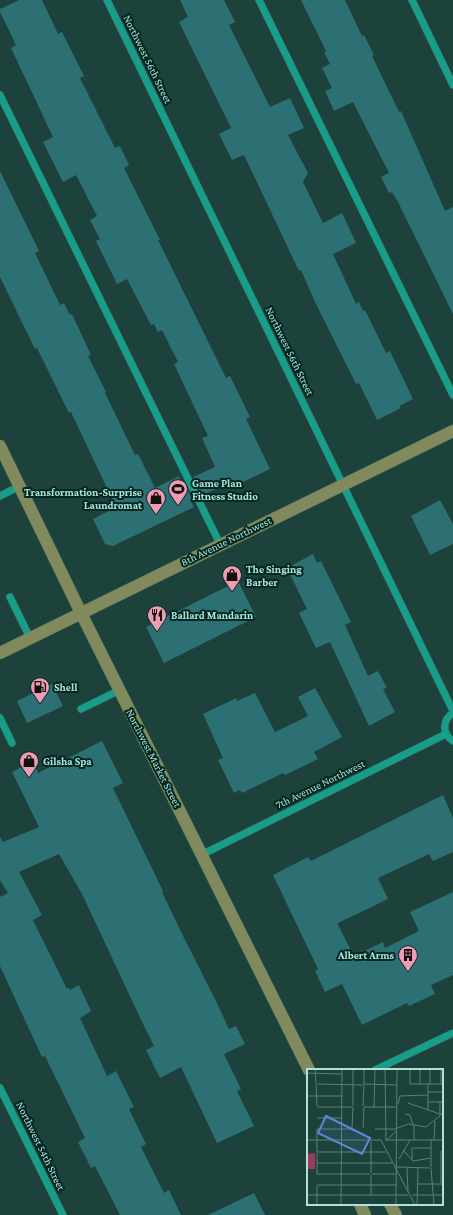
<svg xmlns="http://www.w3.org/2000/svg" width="453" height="1215" viewBox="0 0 453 1215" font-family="'Crimson Pro',serif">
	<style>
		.building { fill: #2d7074 }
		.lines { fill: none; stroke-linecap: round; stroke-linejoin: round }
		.minor-casing { stroke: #366059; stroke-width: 8 }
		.major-casing { stroke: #366059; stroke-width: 13 }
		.minor { stroke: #199d8b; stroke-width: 7 }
		.major { stroke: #808a5d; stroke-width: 12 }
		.labels { text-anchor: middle; stroke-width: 4; stroke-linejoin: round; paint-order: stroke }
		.street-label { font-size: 11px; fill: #b0e3d8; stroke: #012822 }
		.poi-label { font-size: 11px; font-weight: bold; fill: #b0e3d8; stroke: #012822; text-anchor: start }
		.inset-road { fill: none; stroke: #58827a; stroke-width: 1 }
		.view { fill: #588ad8; fill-opacity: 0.15; stroke: #588ad8; stroke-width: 2 }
		.inset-edge { fill: none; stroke: #b0e3d8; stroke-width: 2 }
	</style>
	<rect width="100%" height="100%" fill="#1d413b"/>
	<g class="building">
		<polygon points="19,0 42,0 58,34 62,32 84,76 80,78 115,148 120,146 129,165 124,168 160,240 158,240 226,378 230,376 250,417 246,419 270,469 229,489 227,484 202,495 193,477 215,467 202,438 208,436 174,364 178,362 162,330 158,332 154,324 151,325 127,279 117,284 96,241 100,239 90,220 97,216 76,175 63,182 43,142 53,137 11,48 16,45 0,12 0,9"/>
		<polygon points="180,0 224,0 235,22 229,25 270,107 290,98 304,128 288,135 308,173 303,182 323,223 342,213 356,243 333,254 356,304 359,302 363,311 365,310 386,353 390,351 413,399 399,406 401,408 377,420 359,383 356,384 315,302 301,270 299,271 244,155 232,160 219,134 231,128 179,22 188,17"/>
		<polygon points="301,0 345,0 362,36 364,35 374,55 372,56 399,112 401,111 445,211 453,207 453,314 398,202 392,192 389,193 381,177 389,173 353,102 334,111 325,91 332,88 322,68 330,64 324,52 326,51"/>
		<polygon points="0,171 39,251 35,253 60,305 64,303 70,315 72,314 91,355 88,356 106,392 105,393 135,455 138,454 155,488 179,476 181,482 184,481 192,499 190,500 194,507 113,546 105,544 93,519 116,507 71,412 69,413 37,348 35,349 0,277"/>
		<polygon points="440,500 453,524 453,544 430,555 411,516"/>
		<polygon points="313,554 317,563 321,561 351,622 345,625 368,676 378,671 387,688 383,689 395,712 369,726 330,642 316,648 299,613 307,609 287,568"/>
		<polygon points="238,581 256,617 164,663 146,627"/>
		<polygon points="52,684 63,706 27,723 17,701"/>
		<polygon points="315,688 342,737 314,752 318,759 285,775 283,773 242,793 240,790 234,793 218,760 223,758 203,714 236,698 237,701 255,693 275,732 308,716 298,697"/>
		<polygon points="102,741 123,783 113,788 163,891 162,892 183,936 215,999 229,1029 236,1026 245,1044 224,1054 241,1089 237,1091 254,1126 217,1143 181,1067 160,1078 146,1050 154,1046 145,1028 82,894 59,854 19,872 42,915 33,920 67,989 69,987 70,990 79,985 91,1011 80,1018 107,1076 116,1071 134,1107 129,1109 146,1144 141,1147 164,1193 169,1190 181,1215 120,1215 95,1166 91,1168 78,1142 85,1138 45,1056 42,1057 0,966 0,897 8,893 0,880 0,837 3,842 39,827 12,772 33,761 38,773"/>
		<polygon points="443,795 453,818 453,852 433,861 429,854 378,878 388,899 338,923 338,925 354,956 383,942 385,948 419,931 410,912 453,892 453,975 431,985 435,994 409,1006 407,1003 362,1025 342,984 325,992 315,971 318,969 273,875 308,857 311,861"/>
		<polygon points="254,1193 265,1215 208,1215"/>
	</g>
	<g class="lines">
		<g class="minor-casing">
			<g id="minor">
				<polyline points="107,0 453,711"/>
				<polyline points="259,0 453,395"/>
				<polyline points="412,0 453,85"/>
				<polyline points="0,95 220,544"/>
				<polyline points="0,496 20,486"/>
				<polyline points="10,597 30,638"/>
				<polyline points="81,709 120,690"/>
				<path d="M453,713C442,720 442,734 453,741"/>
				<polyline points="0,718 12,743"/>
				<polyline points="203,854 446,734"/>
				<polyline points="375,1070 453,1033"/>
				<polyline points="0,1088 63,1215"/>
			</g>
		</g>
		<g class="major-casing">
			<g id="major">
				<polyline points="0,446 81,613 309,1070"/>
				<polyline points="0,653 453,431"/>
				<polyline points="360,1204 365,1215"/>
				<polyline points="390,1204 396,1215"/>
			</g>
		</g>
		<use href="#minor" class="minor"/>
		<use href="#major" class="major"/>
	</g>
	<defs>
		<g id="stadium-pin" transform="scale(1)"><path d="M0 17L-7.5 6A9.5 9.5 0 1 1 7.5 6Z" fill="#f09ab4" stroke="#012822"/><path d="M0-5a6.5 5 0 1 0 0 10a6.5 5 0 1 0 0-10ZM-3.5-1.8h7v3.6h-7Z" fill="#111"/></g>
		<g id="shop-pin" transform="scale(1)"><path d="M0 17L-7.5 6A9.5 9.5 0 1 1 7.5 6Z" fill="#f09ab4" stroke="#012822"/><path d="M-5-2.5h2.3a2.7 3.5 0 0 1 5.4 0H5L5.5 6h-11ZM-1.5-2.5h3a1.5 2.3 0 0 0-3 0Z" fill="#111"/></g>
		<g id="restaurant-pin" transform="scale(1)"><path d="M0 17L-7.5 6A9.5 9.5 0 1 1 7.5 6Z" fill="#f09ab4" stroke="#012822"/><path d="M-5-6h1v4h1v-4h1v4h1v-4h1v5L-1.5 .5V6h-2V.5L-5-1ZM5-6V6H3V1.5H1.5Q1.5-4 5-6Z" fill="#111"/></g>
		<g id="fuel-pin" transform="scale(1)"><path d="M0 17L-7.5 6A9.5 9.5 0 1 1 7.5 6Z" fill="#f09ab4" stroke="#012822"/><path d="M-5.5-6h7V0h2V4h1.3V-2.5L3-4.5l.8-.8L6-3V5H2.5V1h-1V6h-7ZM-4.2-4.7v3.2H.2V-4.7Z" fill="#111"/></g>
		<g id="building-pin" transform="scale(1)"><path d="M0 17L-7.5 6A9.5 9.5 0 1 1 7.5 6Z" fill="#f09ab4" stroke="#012822"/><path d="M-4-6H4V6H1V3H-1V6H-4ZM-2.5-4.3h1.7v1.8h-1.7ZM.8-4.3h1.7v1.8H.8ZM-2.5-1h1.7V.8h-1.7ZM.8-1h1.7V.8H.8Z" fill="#111"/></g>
	</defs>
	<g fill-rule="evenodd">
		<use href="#stadium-pin" x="178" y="489"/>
		<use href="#shop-pin" x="156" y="498"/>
		<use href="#shop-pin" x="232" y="575"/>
		<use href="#restaurant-pin" x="157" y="615"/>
		<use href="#fuel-pin" x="40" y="687"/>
		<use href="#shop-pin" x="29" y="761"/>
		<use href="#building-pin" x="408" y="955"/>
	</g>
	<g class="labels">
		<g class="street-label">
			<text transform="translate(148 59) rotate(64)" y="4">Northwest 56th Street</text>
			<text transform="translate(290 351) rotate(64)" y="4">Northwest 56th Street</text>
			<text transform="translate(226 541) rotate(-26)" y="4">8th Avenue Northwest</text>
			<text transform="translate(154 758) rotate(63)" y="4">Northwest Market Street</text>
			<text transform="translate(320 784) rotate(-26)" y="4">7th Avenue Northwest</text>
			<text transform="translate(41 1146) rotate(64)" y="4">Northwest 54th Street</text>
		</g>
		<g class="poi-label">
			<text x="192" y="487">Game Plan<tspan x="192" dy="13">Fitness Studio</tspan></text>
			<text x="142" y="496" text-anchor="end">Transformation-Surprise<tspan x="142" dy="13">Laundromat</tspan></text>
			<text x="246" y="573">The Singing<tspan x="246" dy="13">Barber</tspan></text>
			<text x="171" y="619">Ballard Mandarin</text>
			<text x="54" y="691">Shell</text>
			<text x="43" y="765">Gilsha Spa</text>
			<text x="394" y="959" text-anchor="end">Albert Arms</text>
		</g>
	</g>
	<g transform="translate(307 1069)">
		<rect width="136" height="136" fill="#1d413b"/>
		<path d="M8,84V100H0V85Z" fill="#9a3b5e"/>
		<path class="inset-road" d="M8,0L9,15M78,0L79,71M103,0V15H136M113,0V15M134,0V15M0,4L35,5M10,15L56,16M57,15L90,16M57,15V0M121,15V41M123,15V0M9,16L10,37M121,23H136M0,27H35M121,33H136M101,34L136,46M91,35L93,27L121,26M46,37V0M56,37L57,16M10,38H45M57,38H89M67,38L68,0M98,45L103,46L106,56M133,47V33M10,49H35M45,59L46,38M56,59L57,38M10,60H45M68,60H88L101,55L119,58L133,47M0,71H74L108,136M78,71H136M80,71L89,62M107,71V56M127,71L128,52M64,72V104M96,81L106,92L124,89M10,83H79M10,83V60M92,90L103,71M105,91V79H124M10,94H85M90,98L123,99M124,98V71M100,99L101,122M124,99L127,136M10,105H63M10,105V84M65,105H89M64,106V126M111,115H136M134,115V82M10,116H89M10,117V136M0,126H101M105,126H136M5,136H18M34,136L35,0M89,136L90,0M110,136L111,99"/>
		<path class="view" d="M19,47L63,69L55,85L11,64Z"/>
		<rect width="136" height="136" class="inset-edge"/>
	</g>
</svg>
